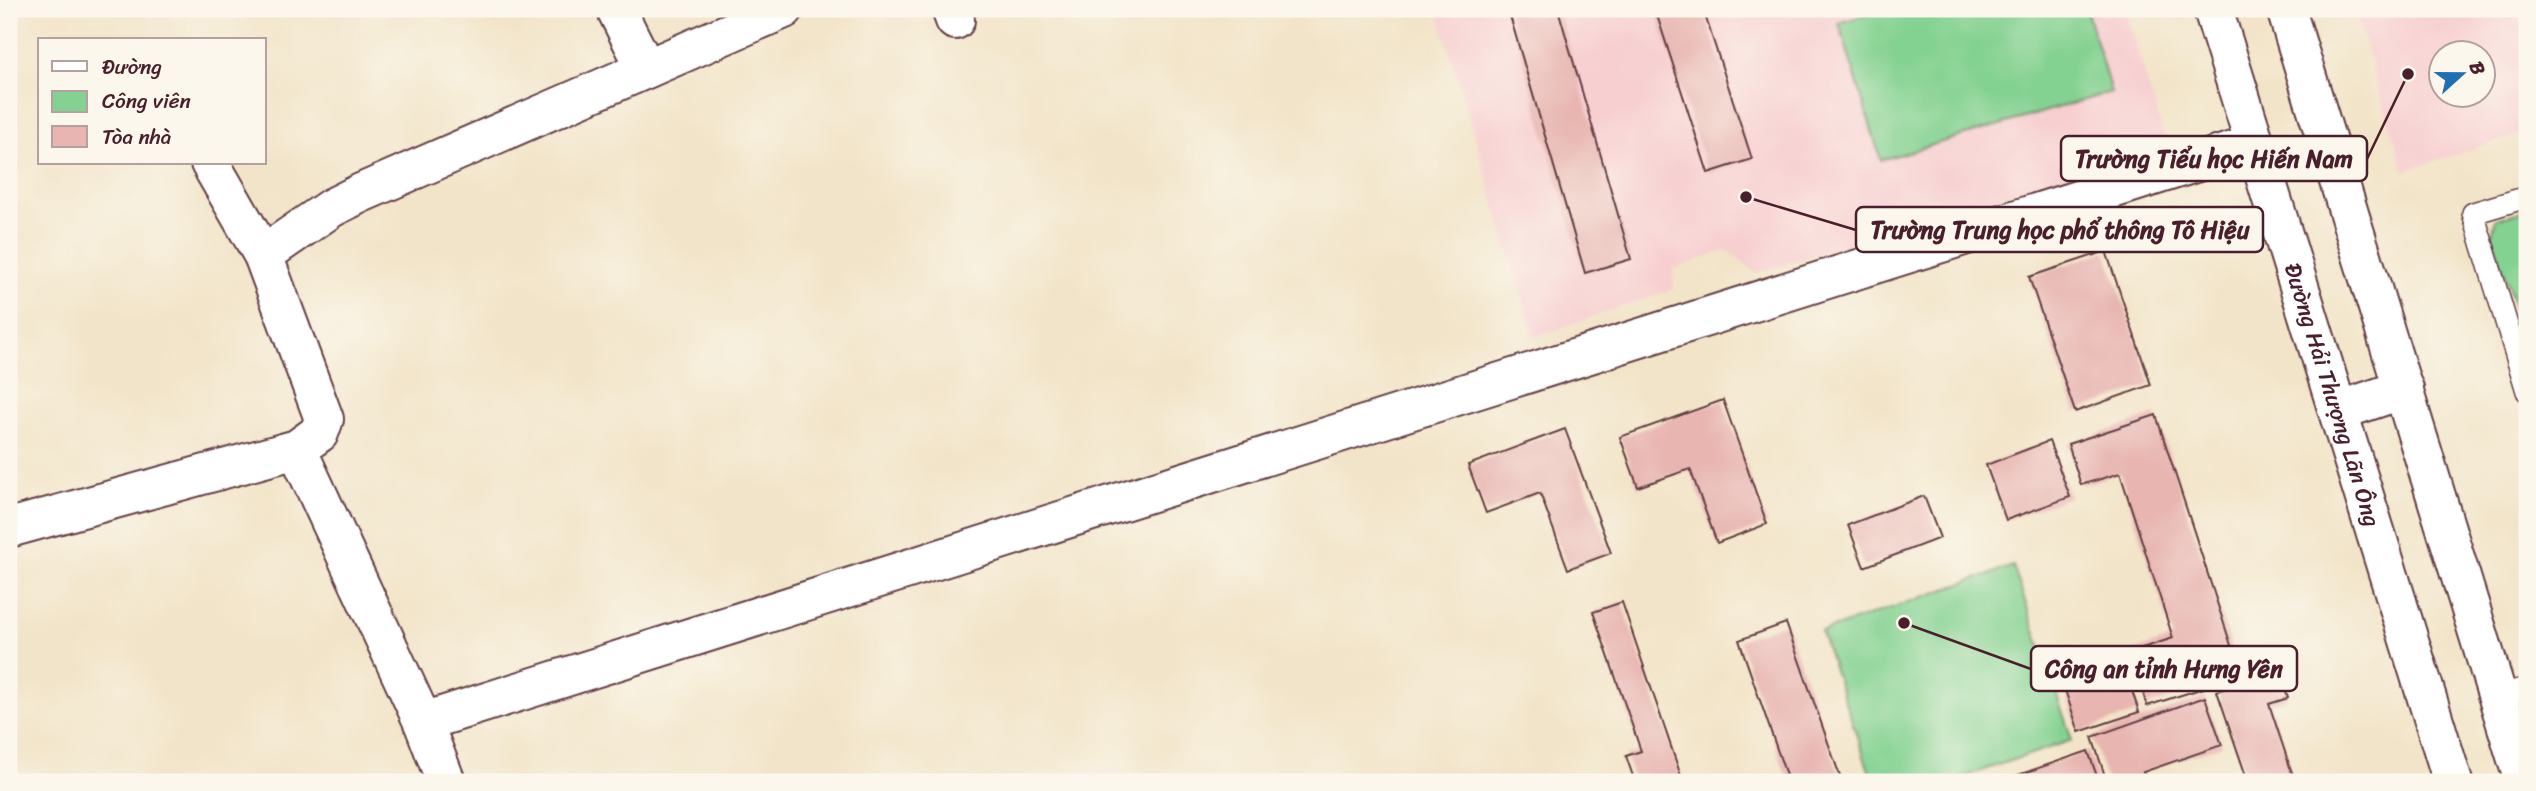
<svg xmlns="http://www.w3.org/2000/svg" width="2536" height="791" viewBox="0 0 2536 791" font-family="Sriracha,sans-serif">
	<style>
		.built { fill: #f7cfd0; fill-rule: evenodd }
		.green { fill: #84d291; stroke: #67785e; stroke-width: 2 }
		.building { fill: #e8b5b1 }
		.lines { fill: none; stroke-linecap: round; stroke-linejoin: round }
		.service-casing { stroke: #633d43; stroke-width: 24 }
		.minor-casing { stroke: #633d43; stroke-width: 42 }
		.tertiary-casing { stroke: #633d43; stroke-width: 42 }
		.service { stroke: #fff; stroke-width: 21 }
		.minor { stroke: #fff; stroke-width: 38 }
		.tertiary { stroke: #fff; stroke-width: 38 }
		.labels { text-anchor: middle; stroke-width: 6; stroke-linejoin: round; paint-order: stroke }
		.street-label { font-size: 23px; fill: #4a1f2b; stroke: #fbf7ec }
		.leader { fill: none; stroke: #4a1f2b; stroke-width: 2.5 }
		.callout-dot { fill: #4a1f2b; stroke: #fbf7ec; stroke-width: 2.5 }
		.callout { fill: #fbf7ec; stroke: #4a1f2b; stroke-width: 2.5 }
		.callout-label { font-size: 24px; text-anchor: middle; font-weight: bold; fill: #4a1f2b }
	</style>
	<rect width="100%" height="100%" fill="#fbf7ec"/>
	<filter id="ink" filterUnits="userSpaceOnUse"><feTurbulence type="fractalNoise" baseFrequency=".0143" numOctaves="2"/><feDisplacementMap in="SourceGraphic" scale="14" xChannelSelector="R" yChannelSelector="G"/><feConvolveMatrix kernelMatrix="1 2 1 2 8 2 1 2 1" color-interpolation-filters="sRGB"/></filter>
	<filter id="wash" filterUnits="userSpaceOnUse"><feTurbulence type="fractalNoise" baseFrequency=".00686" numOctaves="4" result="noise"/><feDisplacementMap in="SourceGraphic" scale="28" xChannelSelector="R" yChannelSelector="G"/><feGaussianBlur stdDeviation="1.57" result="paint"/><feColorMatrix in="noise" values="0 0 0 0 0 0 0 0 0 0 0 0 0 0 0 0 0 1.4 0 .05"/><feComposite in="paint" operator="in"/></filter>
	<g filter="url(#wash)">
		<rect width="100%" height="100%" fill="#f2e4c8"/>
		<g class="built">
			<polygon points="1437,9 2125,9 2167,145 1756,273 1727,250 1673,269 1674,289 1534,337"/>
			<path d="M2354,9H2527V132L2404,171ZM2442,52H2484V94H2442Z"/>
		</g>
		<g class="green">
			<polygon points="1886,9 2086,9 2111,92 1881,160 1839,23"/>
			<polygon points="2527,210 2527,346 2492,234 2496,219"/>
			<polygon points="2013,566 2072,740 1948,782 1873,782 1821,632"/>
		</g>
		<g id="blocks">
			<g class="building">
				<polygon points="1508,9 1558,9 1631,259 1585,273"/>
				<polygon points="1655,9 1703,9 1752,159 1708,173"/>
				<polygon points="2106,251 2151,385 2075,412 2029,277"/>
				<polygon points="1723,400 1767,524 1717,543 1690,469 1638,487 1620,437"/>
				<polygon points="2156,415 2241,676 2147,706 2130,652 2173,638 2120,473 2081,485 2068,444"/>
				<polygon points="1565,429 1611,553 1568,569 1540,493 1486,513 1468,465"/>
				<polygon points="2049,441 2070,497 2006,520 1986,465"/>
				<polygon points="1924,496 1940,538 1864,567 1848,525"/>
				<polygon points="1622,602 1683,782 1635,782 1626,756 1641,751 1593,612"/>
				<polygon points="1786,623 1842,782 1766,782 1786,775 1739,640"/>
				<polygon points="2123,664 2139,712 2079,732 2063,684"/>
				<polygon points="2278,670 2288,698 2269,704 2295,782 2248,782 2217,691"/>
				<polygon points="2205,697 2222,745 2143,772 2147,782 2107,782 2092,737"/>
				<polygon points="2088,751 2099,782 1998,782"/>
			</g>
		</g>
	</g>
	<g filter="url(#ink)">
		<use href="#blocks" fill-opacity="0" stroke="#633d43" stroke-width="2"/>
		<g class="lines">
			<g class="service-casing">
				<g id="service">
					<polyline points="2527,197 2473,213 2527,391"/>
					<polyline points="2500,695 2527,688"/>
				</g>
			</g>
			<g class="minor-casing">
				<g id="minor">
					<polyline points="616,9 646,69"/>
					<polyline points="951,9 955,20"/>
					<polyline points="263,255 331,208 361,193 784,9"/>
					<polyline points="297,449 423,722 446,782"/>
					<polyline points="9,528 297,449 319,433 324,419 263,255 210,163"/>
					<polyline points="423,722 2255,144"/>
				</g>
			</g>
			<g class="tertiary-casing">
				<g id="tertiary">
					<path id="s1" d="M2213,9L2453,782"/>
					<polyline points="2286,9 2524,782"/>
					<polyline points="2338,411 2404,389"/>
				</g>
			</g>
			<use href="#service" class="service"/>
			<use href="#minor" class="minor"/>
			<use href="#tertiary" class="tertiary"/>
		</g>
	</g>
	<g class="labels">
		<g class="street-label">
			<text dy="8" stroke="none"><textPath href="#s1" startOffset="404">Đường Hải Thượng Lãn Ông</textPath></text>
		</g>
	</g>
	<path class="leader" d="M2408 74L2367 159M1746 197L1856 230M1904 623L2031 669"/>
	<g class="callout-dot">
		<circle cx="2408" cy="74" r="7"/>
		<circle cx="1746" cy="197" r="7"/>
		<circle cx="1904" cy="623" r="7"/>
	</g>
	<g class="callout">
		<rect x="2061" y="136" width="306" height="45" rx="7"/>
		<rect x="1856" y="207" width="407" height="45" rx="7"/>
		<rect x="2031" y="646" width="266" height="45" rx="7"/>
	</g>
	<g class="callout-label">
		<text x="2214" y="167">Trường Tiểu học Hiến Nam</text>
		<text x="2060" y="238">Trường Trung học phổ thông Tô Hiệu</text>
		<text x="2164" y="677">Công an tỉnh Hưng Yên</text>
	</g>
	<rect width="2536" height="791" fill="none" stroke="#fbf7ec" stroke-width="35"/>
	<rect x="38" y="38" width="228" height="126" fill="#fbf7ec" stroke="#b4a19f" stroke-width="2"/>
	<rect x="52" y="61" width="35" height="10" fill="#ffffff" stroke="#b4a19f" stroke-width="2"/>
	<text x="102" y="74" font-size="21" fill="#4a1f2b">Đường</text>
	<rect x="52" y="91" width="35" height="21" fill="#84d291" stroke="#b4a19f" stroke-width="2"/>
	<text x="102" y="108" font-size="21" fill="#4a1f2b">Công viên</text>
	<rect x="52" y="126" width="35" height="21" fill="#e8b5b1" stroke="#b4a19f" stroke-width="2"/>
	<text x="102" y="144" font-size="21" fill="#4a1f2b">Tòa nhà</text>
	<g transform="translate(2462 74) rotate(69)"><circle r="33" fill="#fbf7ec" stroke="#b4a19f" stroke-width="2"/>
	<path d="M0-5L12 26L0 18L-12 26Z" fill="#1f6fb2"/>
	<text y="-10" font-size="19" font-weight="bold" text-anchor="middle" fill="#4a1f2b">B</text>
	</g>
</svg>
